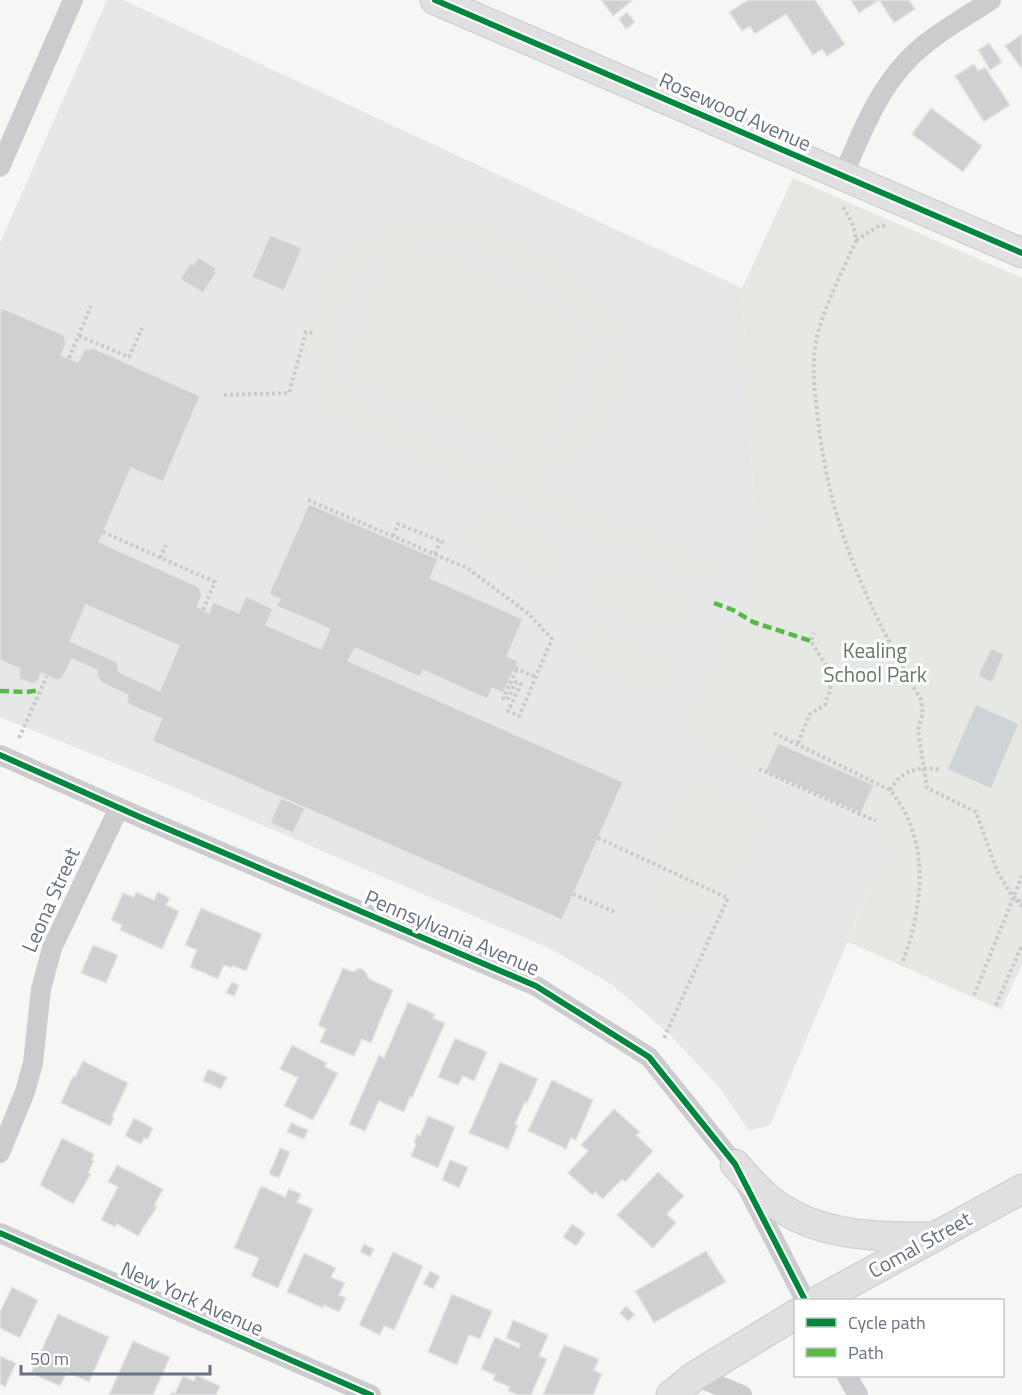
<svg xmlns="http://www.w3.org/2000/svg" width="1022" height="1395" viewBox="0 0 1022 1395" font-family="'Titillium Web',sans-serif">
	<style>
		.built { fill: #e6e7e7 }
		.green { fill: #e5e8e3; fill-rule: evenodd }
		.water { fill: #ced3d7 }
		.building { fill: #cfd0d1; stroke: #e5e5e4; stroke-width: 1.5; fill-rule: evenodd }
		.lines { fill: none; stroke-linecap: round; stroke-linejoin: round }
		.secondary-casing { stroke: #d2d2d3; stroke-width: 31 }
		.path { stroke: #c9caca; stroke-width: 4; stroke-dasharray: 3 3; stroke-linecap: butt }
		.street { stroke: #ccccce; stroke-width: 20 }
		.secondary { stroke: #e0e0e1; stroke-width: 28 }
		.quiet { stroke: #58b947; stroke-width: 4.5; stroke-dasharray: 9 4.5; stroke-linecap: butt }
		.cycleway-casing { stroke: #fff; stroke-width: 10 }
		.cycleway { stroke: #00873e; stroke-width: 6 }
		.labels { text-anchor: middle; stroke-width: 6; stroke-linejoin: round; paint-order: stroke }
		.street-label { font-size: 21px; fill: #687282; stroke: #fff }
		.park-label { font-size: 21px; fill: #677a66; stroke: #fff }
	</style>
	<rect width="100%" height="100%" fill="#f6f6f5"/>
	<polygon class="built" points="107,0 123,0 742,288 757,563 683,739 872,824 884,856 770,1125 749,1131 719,1087 669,1034 611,984 551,949 150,777 0,717 0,243"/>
	<g class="green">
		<polygon points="793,178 1022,278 1022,965 1001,1010 848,942 884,856 872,824 683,739 757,563 742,288"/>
		<path d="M425,216C437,216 449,216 461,219C477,223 492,231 508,238C539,252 570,263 593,289C637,337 627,415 580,457C565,469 548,475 532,482L713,562L703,584L323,417L331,398C286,313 330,229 425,216ZM426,240C456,240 481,253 508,265C533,276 559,285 577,307C634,380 569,475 479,457C444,446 385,423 361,397C325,358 332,294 371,261C387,248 406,243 426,240Z"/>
		<polygon points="417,244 580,316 590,341 539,448 523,454 351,378 343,358 391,253"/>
		<polygon points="484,509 566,545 549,583 468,547"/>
		<polygon points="609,563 691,600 674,637 592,601"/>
		<polygon points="595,624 677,660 661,698 578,662"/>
		<polygon points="704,784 766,809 711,928 657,904 668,877 649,868 674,808 686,789"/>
	</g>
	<polygon class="water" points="976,705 1018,724 991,788 948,769"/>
	<g class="building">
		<polygon points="601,0 633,0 613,16"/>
		<polygon points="748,0 815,0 845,44 827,56 822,49 813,55 786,14 755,34 750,26 742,31 729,12"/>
		<polygon points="851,0 909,0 915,9 894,23 879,0 859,13"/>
		<polygon points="627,12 635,22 626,29 619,19"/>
		<polygon points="1022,34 1022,69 1005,46"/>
		<polygon points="989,43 1002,62 990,70 978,50"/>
		<polygon points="974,64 978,71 985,67 1010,105 984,122 955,76"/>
		<polygon points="931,108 982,146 963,172 912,134"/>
		<polygon points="270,235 302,248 284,291 252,277"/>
		<polygon points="198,257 216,268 214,271 217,272 203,293 180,279 190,263 193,265"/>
		<path d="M2,308L64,335L66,344L61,355L78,362L84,350L93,348L200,396L163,482L131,468L99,542L199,587L202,596L197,607L209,613L213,602L239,613L246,596L273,609L266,625L321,649L330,629L276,606L280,599L269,594L309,504L438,559L430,578L523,619L507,656L518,661L515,668L503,693L492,688L487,699L423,670L420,677L355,648L348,661L623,782L562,920L152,741L162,719L130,705L127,702L128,695L102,683L97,676V670L72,659L62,679L57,680L41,673L38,681L33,684L20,679L19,673L20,669L0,660V313ZM86,605L179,646L160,691L119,672L117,662L70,641Z"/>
		<polygon points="991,648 1004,654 992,683 978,676"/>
		<polygon points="778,743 874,785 861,813 765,772"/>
		<polygon points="281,798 305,808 293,833 270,823"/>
		<polygon points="136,892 154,900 158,892 170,898 166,905 179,911 162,949 120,930 122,925 111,920 123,893 134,897"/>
		<polygon points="201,908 262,934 246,971 233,966 232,968 224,965 218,979 190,967 197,950 185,945"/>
		<polygon points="93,945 118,955 106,983 81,973"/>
		<polygon points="343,968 353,972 360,968 365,971 369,979 393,990 371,1043 362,1039 354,1056 320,1042 326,1029 318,1025"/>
		<polygon points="232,982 239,985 234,996 226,993"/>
		<polygon points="408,1002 435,1014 433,1018 445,1023 412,1098 410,1097 404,1112 379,1101 365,1131 349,1124 379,1055 384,1058"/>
		<polygon points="455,1038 487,1052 474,1081 463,1076 458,1085 438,1077"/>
		<polygon points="292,1045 327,1063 325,1067 338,1073 313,1120 284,1106 298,1078 280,1069"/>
		<polygon points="83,1061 128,1083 112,1117 114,1118 110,1126 61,1103 73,1076 75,1077"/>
		<polygon points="500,1062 538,1079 527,1103 525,1102 515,1124 518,1125 508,1149 469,1133"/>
		<polygon points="208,1069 227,1077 221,1089 203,1081"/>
		<polygon points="552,1080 593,1100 576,1140 571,1138 566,1149 528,1131"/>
		<polygon points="614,1109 640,1132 636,1135 653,1151 625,1182 622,1179 603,1199 595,1192 592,1195 568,1173 588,1151 581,1145"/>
		<polygon points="428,1116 455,1127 438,1168 411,1156 416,1144 414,1143 417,1134 420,1136"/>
		<polygon points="134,1118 153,1128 148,1139 144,1138 141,1144 125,1136"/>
		<polygon points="291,1123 308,1130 304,1139 287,1132"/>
		<polygon points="62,1138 94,1154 92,1160 94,1161 88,1173 91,1174 73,1204 40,1185"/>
		<polygon points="280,1148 290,1152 279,1178 269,1174"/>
		<polygon points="450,1160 468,1167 459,1188 442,1180"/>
		<polygon points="117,1165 163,1189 154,1206 157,1207 138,1236 117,1224 115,1227 101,1220 118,1187 108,1182"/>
		<polygon points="658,1172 684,1196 667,1214 676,1223 653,1248 617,1215"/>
		<polygon points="261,1186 285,1197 289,1189 301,1194 297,1202 313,1209 278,1288 251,1276 259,1258 234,1248"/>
		<polygon points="572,1224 585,1233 576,1246 563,1237"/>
		<polygon points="364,1244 374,1249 370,1257 360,1252"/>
		<polygon points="706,1251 726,1282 654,1323 635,1291"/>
		<polygon points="393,1252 423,1266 394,1330 384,1326 380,1335 359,1325"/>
		<polygon points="304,1253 336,1268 331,1277 345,1283 339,1295 346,1298 339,1312 324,1305 323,1308 287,1292"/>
		<polygon points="430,1271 440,1276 433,1289 423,1284"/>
		<polygon points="12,1287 38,1300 20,1338 0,1328 0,1312"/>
		<polygon points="452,1294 492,1311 480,1339 469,1335 457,1365 428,1352"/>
		<polygon points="626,1306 635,1315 628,1321 620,1313"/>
		<polygon points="58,1314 109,1337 89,1382 67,1372 60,1386 31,1373"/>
		<polygon points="513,1320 548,1335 539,1356 547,1359 531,1395 518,1395 508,1391 510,1387 493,1380 495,1375 481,1369 495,1337 519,1348 520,1344 506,1338"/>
		<polygon points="133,1341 170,1357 153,1395 109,1395"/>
		<polygon points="564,1345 599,1359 594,1370 602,1374 593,1395 543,1395"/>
		<polygon points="0,1356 16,1363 5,1387 0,1384"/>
		<polygon points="196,1375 220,1386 216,1395 170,1395 172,1392 175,1393 183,1376 194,1381"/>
	</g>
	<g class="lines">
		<g class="secondary-casing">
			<g id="secondary">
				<polyline points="435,0 1022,253"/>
				<path d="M735,1164C744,1174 753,1185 763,1194C809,1237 874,1237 933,1237"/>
				<polyline points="819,1300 1022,1189"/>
				<polyline points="671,1395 695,1376 796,1314"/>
			</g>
		</g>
		<g class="path">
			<path d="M843,207C850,218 855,227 856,241C842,273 823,307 816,342C811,368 815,394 818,420C830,527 868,607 921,700L923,713L918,730L927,788L976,812L997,871L1013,897L1022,902"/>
			<polyline points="856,240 877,227 888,225"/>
			<polyline points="79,336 129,357 142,328"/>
			<polyline points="69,358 91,306"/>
			<polyline points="224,395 289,393 306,332 313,333"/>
			<polyline points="308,500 467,568 529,614 552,639 519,716 508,711 521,684 516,682 507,700 503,698 517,669"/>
			<polyline points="103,532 215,582 203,610"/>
			<polyline points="393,536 398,524 444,542"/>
			<polyline points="435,554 440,541"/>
			<polyline points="160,558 166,545"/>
			<polyline points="515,668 536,677"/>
			<path d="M774,733L890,790C932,841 923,907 902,964"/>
			<polyline points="19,738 47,676"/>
			<polyline points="798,743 810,714 825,705 830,690 831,679 825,664 811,641 814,633"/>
			<polyline points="759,769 876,821"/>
			<path d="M890,790C902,770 919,765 941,770"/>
			<polyline points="598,838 728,898 664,1038"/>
			<polyline points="573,894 615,912"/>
			<polyline points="1016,900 1022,906"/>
			<polyline points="974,995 1022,876"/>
			<polyline points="996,1005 1022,945"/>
		</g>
		<g class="street">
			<polyline points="0,167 73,0"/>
			<path d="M842,177C860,138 875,95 905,63C928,37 963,19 991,0"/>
			<polyline points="0,755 142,818 536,986 649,1057 735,1164 805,1300"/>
			<polyline points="0,1153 25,1092 33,1063 41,989 52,948 119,808"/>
			<polyline points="0,1233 371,1395"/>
			<polyline points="695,1376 742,1395"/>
			<polyline points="847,1376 858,1395"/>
		</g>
		<use href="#secondary" class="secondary"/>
		<g class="quiet">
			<polyline points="714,603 733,610 753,622 811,641"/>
			<polyline points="0,691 27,692 40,690"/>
		</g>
		<g class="cycleway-casing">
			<g id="cycleway">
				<polyline points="435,0 1022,253"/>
				<polyline points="0,755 142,818 536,986 649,1057 735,1164 805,1300"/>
				<polyline points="0,1233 371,1395"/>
			</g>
		</g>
		<use href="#cycleway" class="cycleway"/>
	</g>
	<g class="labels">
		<g class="street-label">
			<text transform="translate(735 112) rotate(24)" y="7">Rosewood Avenue</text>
			<text transform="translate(51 900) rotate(-66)" y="7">Leona Street</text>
			<text transform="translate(452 933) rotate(23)" y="7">Pennsylvania Avenue</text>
			<text transform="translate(920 1245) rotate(-29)" y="7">Comal Street</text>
			<text transform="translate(192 1299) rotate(24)" y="7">New York Avenue</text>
		</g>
		<g class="park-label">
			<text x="875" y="658">Kealing<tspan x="875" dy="24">School Park</tspan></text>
		</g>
	</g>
	<rect x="794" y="1299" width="210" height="78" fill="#ffffff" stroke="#c3c7cd" stroke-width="1.5"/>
	<rect x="806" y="1318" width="30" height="9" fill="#00873e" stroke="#c3c7cd" stroke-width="1.5"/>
	<text x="848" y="1329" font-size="18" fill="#687282">Cycle path</text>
	<rect x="806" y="1348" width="30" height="9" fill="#58b947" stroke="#c3c7cd" stroke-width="1.5"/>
	<text x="848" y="1359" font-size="18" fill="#687282">Path</text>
	<path d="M21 1365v9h189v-9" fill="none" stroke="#687282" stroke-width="3"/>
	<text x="30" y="1365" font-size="18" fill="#687282" stroke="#ffffff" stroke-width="4.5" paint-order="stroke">50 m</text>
</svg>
